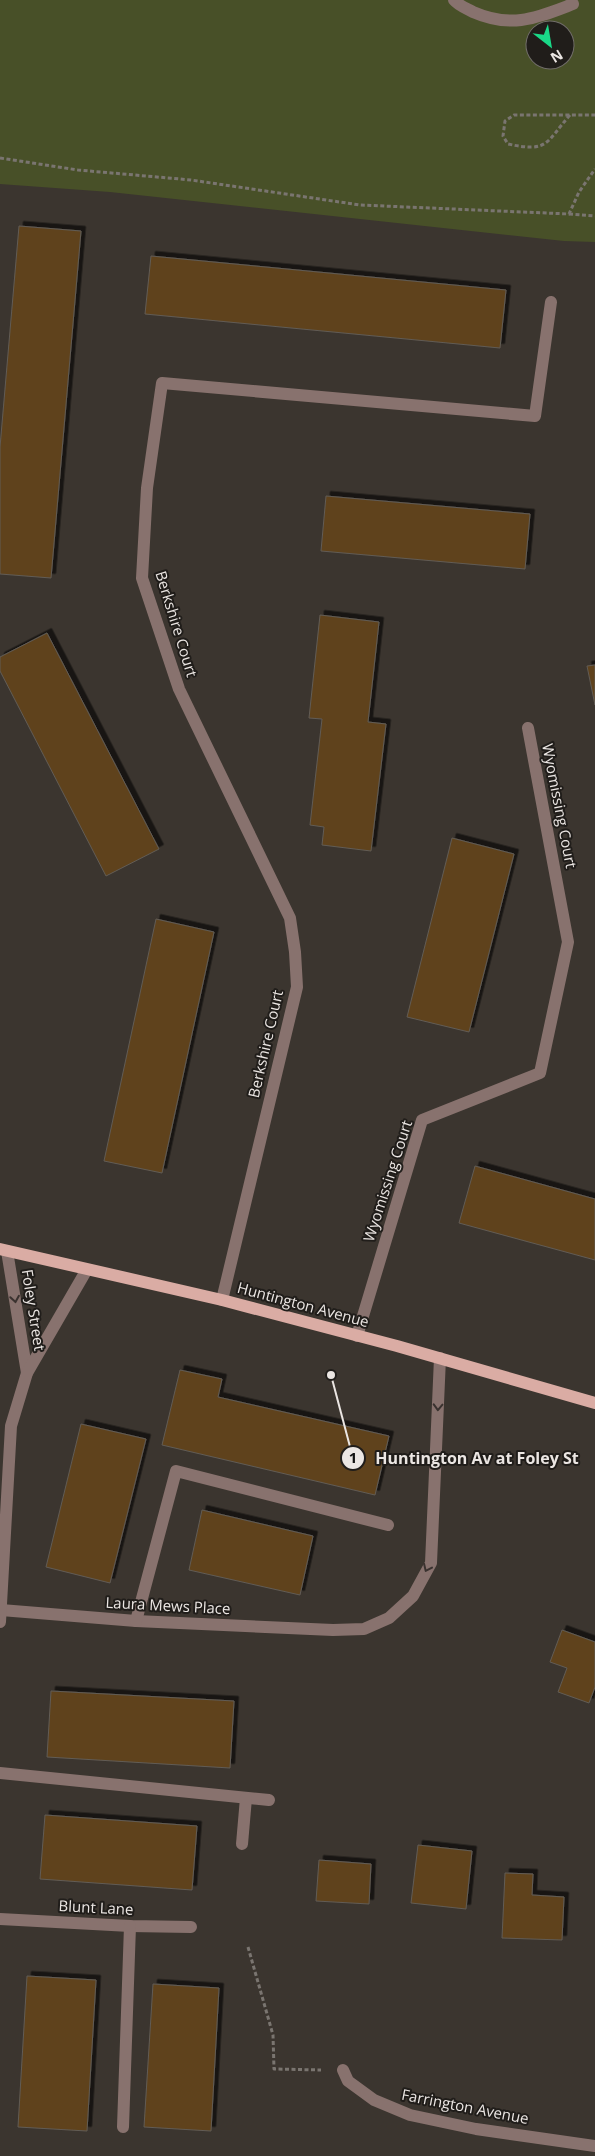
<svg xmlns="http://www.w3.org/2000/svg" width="595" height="2156" viewBox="0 0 595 2156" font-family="'Open Sans',sans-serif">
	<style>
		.green { fill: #485028; fill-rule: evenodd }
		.building { fill: #5f431d; stroke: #625c55; filter: url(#shadow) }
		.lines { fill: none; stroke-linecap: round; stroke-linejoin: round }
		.path { stroke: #7a7570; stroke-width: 3; stroke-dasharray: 4 2.5; stroke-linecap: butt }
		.minor { stroke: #88726e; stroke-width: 12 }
		.major { stroke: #daaca4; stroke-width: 12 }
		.oneway { stroke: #3a322f }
		.labels { text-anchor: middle; stroke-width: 4; stroke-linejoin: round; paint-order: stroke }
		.street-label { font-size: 15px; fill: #ebe6e3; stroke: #201d1a }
		.leader { fill: none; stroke: #ebe6e3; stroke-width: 2 }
		.callout-dot { fill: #ebe6e3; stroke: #201d1a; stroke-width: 2 }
		.mark-label { font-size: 15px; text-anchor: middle; font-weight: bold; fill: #111 }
		.callout-label { font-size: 16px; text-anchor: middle; font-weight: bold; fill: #ebe6e3; stroke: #201d1a; stroke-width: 4; stroke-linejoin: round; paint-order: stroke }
	</style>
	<defs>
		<filter id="shadow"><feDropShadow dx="4.5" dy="-4.5" stdDeviation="0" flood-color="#0009"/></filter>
	</defs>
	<rect width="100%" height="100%" fill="#3b352f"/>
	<path class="green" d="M0,0H595V242L564,241L110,192L0,184ZM535,30H565V60H535Z"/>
	<g class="building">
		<polygon points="19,226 81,231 51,578 0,574 0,447"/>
		<polygon points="151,256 506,290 500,348 145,314"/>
		<polygon points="326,496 530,514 525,569 321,551"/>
		<polygon points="320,615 379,622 368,722 386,724 371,851 322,845 324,827 310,825 322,719 309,718"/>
		<polygon points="47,633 159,849 106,876 0,671 0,657"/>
		<polygon points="595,665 595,705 587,666"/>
		<polygon points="452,838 514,854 469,1032 407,1017"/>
		<polygon points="156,919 214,932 162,1173 104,1161"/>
		<polygon points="475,1166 595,1199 595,1260 459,1223"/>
		<polygon points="180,1370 222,1379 218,1397 389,1436 375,1495 162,1445"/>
		<polygon points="81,1424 146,1439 110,1583 46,1567"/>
		<polygon points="202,1510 313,1536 300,1595 189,1570"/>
		<polygon points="562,1630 595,1642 595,1687 589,1703 558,1692 567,1668 550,1662"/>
		<polygon points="51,1691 234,1701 230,1768 47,1757"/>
		<polygon points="45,1815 197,1826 192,1890 40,1879"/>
		<polygon points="418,1845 472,1851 466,1909 411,1903"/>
		<polygon points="319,1860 371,1864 369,1904 316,1901"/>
		<polygon points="505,1873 533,1874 532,1895 564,1897 562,1940 502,1938"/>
		<polygon points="27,1976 96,1980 87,2131 18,2127"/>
		<polygon points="153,1984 219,1988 211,2131 144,2127"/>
	</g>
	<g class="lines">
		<g class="path">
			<path d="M570,115C546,142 549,153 508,144L503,136L505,121L514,115H595"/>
			<polyline points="0,158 78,170 191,180 360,205 569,214 579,192 595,169"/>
			<polyline points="569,214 595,216"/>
			<polyline points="248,1947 273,2035 274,2069 321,2070"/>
		</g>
		<g class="minor">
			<path d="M454,0C459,6 466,8 473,12C512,29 536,18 573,4"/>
			<polyline points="7,1251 27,1373"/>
			<polyline points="222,1300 297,987 295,952 290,918 179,689 142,578 147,488 162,383 535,416 551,302"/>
			<polyline points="357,1336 422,1120 540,1073 568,942 528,728"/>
			<polyline points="1,1610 136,1621 333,1630 364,1629 389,1618 413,1596 431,1563 440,1358"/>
			<polyline points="136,1621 176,1471 388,1525"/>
			<polyline points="0,1622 11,1426 27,1373 86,1271"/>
			<polyline points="0,1773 269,1800"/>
			<polyline points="242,1844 246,1798"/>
			<polyline points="0,1919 130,1926 191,1927"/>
			<polyline points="343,2070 348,2081 374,2100 410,2115 476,2129 595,2146"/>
			<polyline points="123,2127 130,1926"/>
		</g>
		<polyline class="major" points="0,1249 222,1300 397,1346 595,1403"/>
	</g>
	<defs><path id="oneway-chevron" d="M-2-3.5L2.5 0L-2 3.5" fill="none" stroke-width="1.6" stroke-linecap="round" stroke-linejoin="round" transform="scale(1.25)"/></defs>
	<g class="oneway">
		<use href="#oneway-chevron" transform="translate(15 1299) rotate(81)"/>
		<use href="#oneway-chevron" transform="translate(438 1407) rotate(92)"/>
		<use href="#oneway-chevron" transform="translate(427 1568) rotate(115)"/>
	</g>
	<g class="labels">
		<g class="street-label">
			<text transform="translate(176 624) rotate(73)" y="5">Berkshire Court</text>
			<text transform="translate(559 806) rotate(79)" y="5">Wyomissing Court</text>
			<text transform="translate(266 1044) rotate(-77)" y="5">Berkshire Court</text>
			<text transform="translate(388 1181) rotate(-72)" y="5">Wyomissing Court</text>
			<text transform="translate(303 1305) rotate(15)" y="5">Huntington Avenue</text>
			<text transform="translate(33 1310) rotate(81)" y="5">Foley Street</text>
			<text transform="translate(168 1606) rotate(3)" y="5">Laura Mews Place</text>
			<text transform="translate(96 1908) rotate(3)" y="5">Blunt Lane</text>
			<text transform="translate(465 2107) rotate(11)" y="5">Farrington Avenue</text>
		</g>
	</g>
	<path class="leader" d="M331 1375L353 1458"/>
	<g class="callout-dot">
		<circle cx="331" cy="1375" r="5"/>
		<circle cx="353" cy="1458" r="12"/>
	</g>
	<g class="mark-label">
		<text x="353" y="1463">1</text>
	</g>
	<g class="callout-label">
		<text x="477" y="1464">Huntington Av at Foley St</text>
	</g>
	<g transform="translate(550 45) rotate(149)"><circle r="24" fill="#201d1a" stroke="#716d6a"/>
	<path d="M0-4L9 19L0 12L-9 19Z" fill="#1ad988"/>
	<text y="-8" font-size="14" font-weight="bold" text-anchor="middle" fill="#ebe6e3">N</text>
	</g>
</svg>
